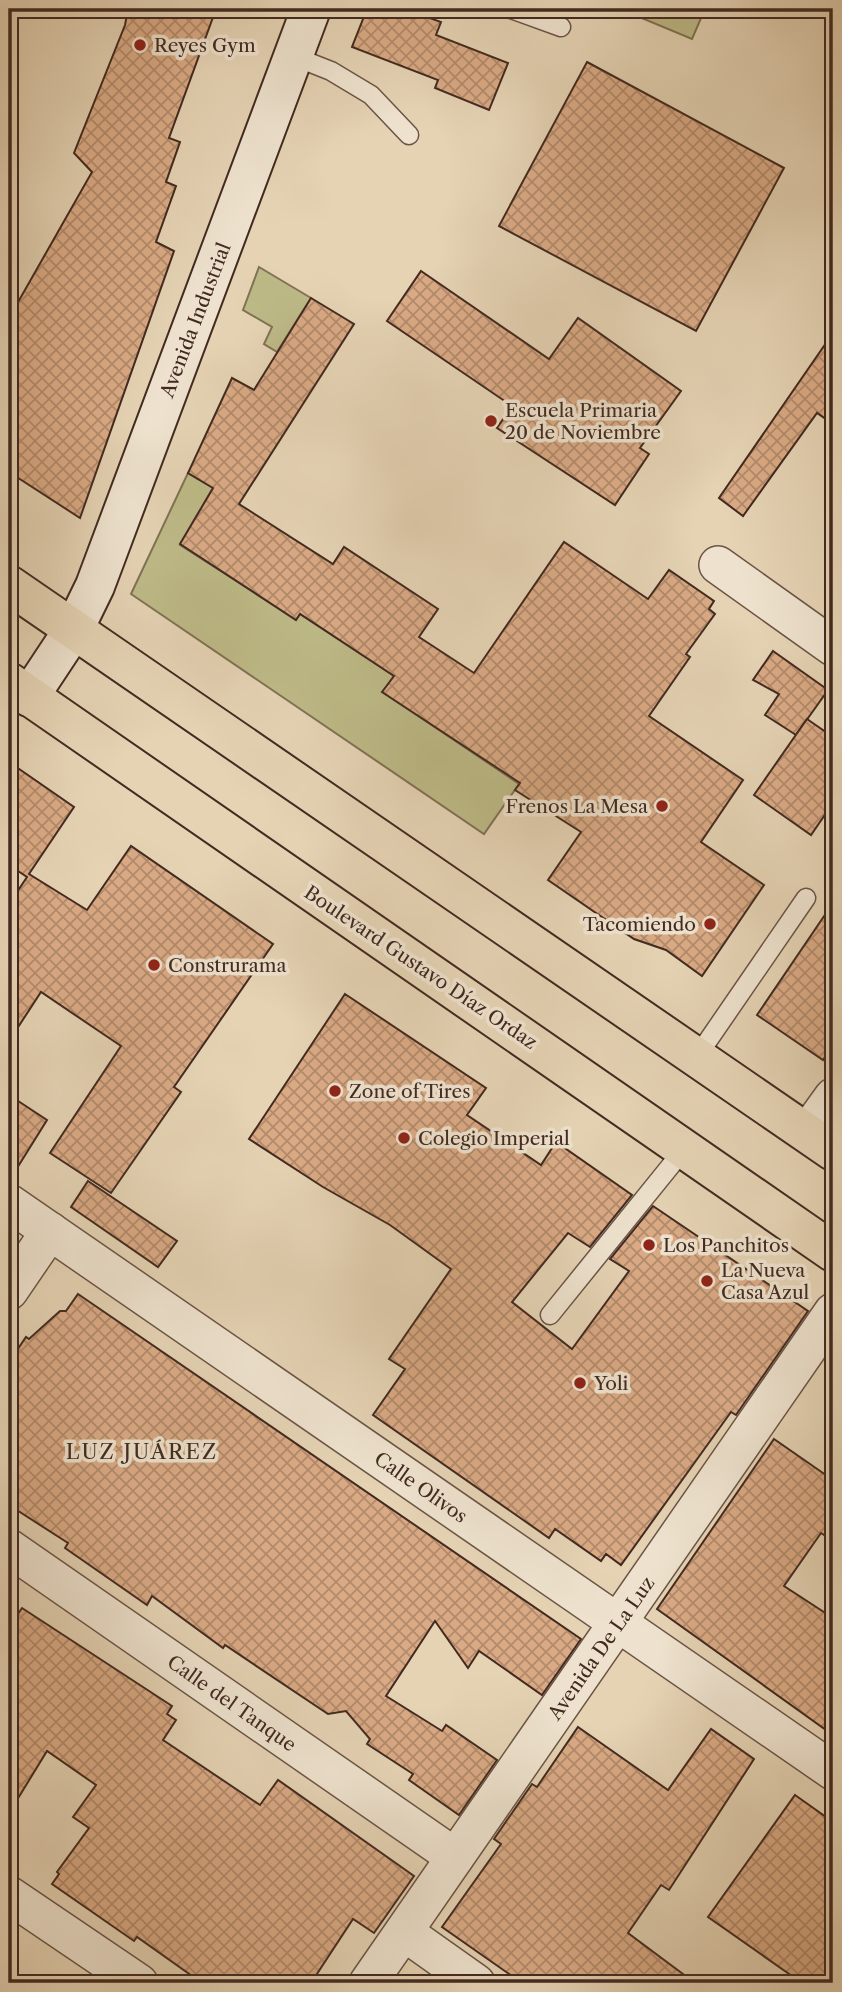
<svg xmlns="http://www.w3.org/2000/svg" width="842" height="1992" viewBox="0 0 842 1992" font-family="'Libre Caslon Text',serif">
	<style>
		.grass { fill: #bdba87; stroke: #807254; stroke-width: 2 }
		.building { fill: url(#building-cross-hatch); stroke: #422a21; stroke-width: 2 }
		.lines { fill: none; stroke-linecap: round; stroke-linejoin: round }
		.lane-casing { stroke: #6b5446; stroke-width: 21 }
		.street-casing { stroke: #6b5446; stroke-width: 40 }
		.secondary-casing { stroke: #422a21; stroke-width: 42 }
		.primary-casing { stroke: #422a21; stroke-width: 42 }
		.lane { stroke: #eee2ce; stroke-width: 18 }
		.street { stroke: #eee2ce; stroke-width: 37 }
		.secondary { stroke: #eee2ce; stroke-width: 38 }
		.primary { stroke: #e5d3b4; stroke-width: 38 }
		.poi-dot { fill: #8f2418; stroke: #eee2ce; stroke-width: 2.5 }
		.labels { text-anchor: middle; stroke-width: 7; stroke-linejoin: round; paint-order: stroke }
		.poi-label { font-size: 19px; fill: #422a21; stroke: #eee2ce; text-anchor: start }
		.street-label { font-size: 19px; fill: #422a21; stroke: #eee2ce }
		.neighbourhood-label { font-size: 21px; letter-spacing: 2px; fill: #422a21; stroke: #eee2ce }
	</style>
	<defs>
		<pattern id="building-cross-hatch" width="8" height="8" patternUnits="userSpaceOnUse" patternTransform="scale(1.75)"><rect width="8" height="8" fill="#daaa84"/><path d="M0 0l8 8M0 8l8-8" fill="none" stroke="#b28b6c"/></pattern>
	</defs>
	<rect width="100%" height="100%" fill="#e5d3b4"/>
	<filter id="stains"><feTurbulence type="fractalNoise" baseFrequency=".00286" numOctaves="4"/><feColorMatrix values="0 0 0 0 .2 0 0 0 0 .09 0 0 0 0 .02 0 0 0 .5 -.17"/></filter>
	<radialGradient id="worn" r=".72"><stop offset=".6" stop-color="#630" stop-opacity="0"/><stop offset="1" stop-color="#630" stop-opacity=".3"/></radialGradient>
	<g class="grass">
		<polygon points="620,9 705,9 692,39"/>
		<polygon points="259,267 311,298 277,352 264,344 272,327 243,310"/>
		<polygon points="188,473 213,488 180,545 296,619 300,614 394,676 383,692 519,784 484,834 131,594"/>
	</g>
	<g class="building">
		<polygon points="128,9 216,9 169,138 180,142 166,182 176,186 156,242 174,251 80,518 9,472 9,318 92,172 74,153 125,25"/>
		<polygon points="367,9 405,9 441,22 436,35 508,63 489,110 435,88 438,80 352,47"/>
		<polygon points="587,62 784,168 696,331 499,226"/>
		<polygon points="421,271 549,359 578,318 681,391 640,448 649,454 615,505 497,428 512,406 387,321"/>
		<polygon points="311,298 354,324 239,504 333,564 344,547 438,609 419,637 474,673 564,542 648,599 669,570 714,601 709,609 715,614 686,654 690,657 649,716 743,780 701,842 764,885 702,976 666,950 634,939 548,880 581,832 515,790 520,783 382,692 394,676 300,614 296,620 180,544 213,488 188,473 232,378 254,390"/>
		<polygon points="833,333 833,424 817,413 743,516 719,498"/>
		<polygon points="773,651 828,690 796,735 765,715 779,694 753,680"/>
		<polygon points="807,719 833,737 833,803 811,835 754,795"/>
		<polygon points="9,762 74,807 29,874 87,910 131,846 273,944 174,1087 181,1092 111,1193 50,1153 121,1046 41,992 9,1041 9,904 27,877 9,865"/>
		<polygon points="833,903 833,1045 823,1060 757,1015"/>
		<polygon points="345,994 486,1088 467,1115 541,1165 556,1142 632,1195 590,1247 568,1233 512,1302 572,1349 629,1271 610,1259 653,1206 808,1311 736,1415 731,1412 621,1565 606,1554 601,1561 555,1529 549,1538 373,1415 405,1369 389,1359 451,1269 390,1225 323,1187 249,1139"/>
		<polygon points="9,1095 47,1120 9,1181"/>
		<polygon points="88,1181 177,1241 158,1267 71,1207"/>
		<polygon points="78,1294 581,1639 542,1695 479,1651 468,1668 435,1621 386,1696 442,1731 446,1725 497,1760 459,1815 409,1780 413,1774 367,1744 370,1739 346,1711 328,1714 225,1645 223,1648 152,1596 147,1605 65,1548 68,1543 9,1505 9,1362 26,1337 29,1339 60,1311 66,1311"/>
		<polygon points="774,1439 833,1480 833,1541 821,1533 784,1586 833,1618 833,1735 657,1609"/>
		<polygon points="22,1608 172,1706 167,1714 176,1720 163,1740 236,1789 260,1805 278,1780 414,1876 374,1933 353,1919 311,1983 202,1983 137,1937 134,1941 52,1884 59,1874 57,1872 89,1828 73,1817 96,1785 47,1751 9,1813 9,1679 18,1664 9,1657 9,1627"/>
		<polygon points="578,1727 668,1790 711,1729 754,1759 669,1890 661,1885 628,1933 695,1983 522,1983 442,1927 501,1844 494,1839 532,1784 537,1787"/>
		<polygon points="795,1795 833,1822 833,1983 802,1983 708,1917"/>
	</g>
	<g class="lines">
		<g class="lane-casing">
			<g id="lane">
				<polyline points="511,9 561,27"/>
				<polyline points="293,56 331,71 371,95 409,135"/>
				<polyline points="696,1058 806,898"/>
				<polyline points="550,1315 685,1148"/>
			</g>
		</g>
		<g class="street-casing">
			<g id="street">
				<polyline points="718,565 833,647"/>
				<polyline points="807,1133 833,1097"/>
				<polyline points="9,1203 833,1771"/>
				<polyline points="9,1291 50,1231"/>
				<polyline points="9,1548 455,1857"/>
				<polyline points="9,1895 139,1983"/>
				<polyline points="404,1932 476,1983"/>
				<polyline points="368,1983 833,1312"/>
			</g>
		</g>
		<g class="secondary-casing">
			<polyline id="secondary" points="29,697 74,629 95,586 311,9"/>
		</g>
		<g class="primary-casing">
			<g id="primary">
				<polyline points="9,585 833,1151"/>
				<polyline points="9,682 833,1252"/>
			</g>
		</g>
		<use href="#lane" class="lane"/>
		<use href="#street" class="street"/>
		<use href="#secondary" class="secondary"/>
		<use href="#primary" class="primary"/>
	</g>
	<g class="poi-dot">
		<circle cx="140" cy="45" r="7"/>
		<circle cx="491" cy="421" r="7"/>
		<circle cx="662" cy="806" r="7"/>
		<circle cx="710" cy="924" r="7"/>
		<circle cx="154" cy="965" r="7"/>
		<circle cx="335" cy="1091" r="7"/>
		<circle cx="404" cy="1138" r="7"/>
		<circle cx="649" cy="1245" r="7"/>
		<circle cx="707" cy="1281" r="7"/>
		<circle cx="580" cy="1383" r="7"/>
	</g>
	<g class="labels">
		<g class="poi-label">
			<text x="154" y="52">Reyes Gym</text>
			<text x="505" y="417">Escuela Primaria<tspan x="505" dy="22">20 de Noviembre</tspan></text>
			<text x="648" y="813" text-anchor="end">Frenos La Mesa</text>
			<text x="696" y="931" text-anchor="end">Tacomiendo</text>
			<text x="168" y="972">Construrama</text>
			<text x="349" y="1098">Zone of Tires</text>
			<text x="418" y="1145">Colegio Imperial</text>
			<text x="663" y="1252">Los Panchitos</text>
			<text x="721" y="1277">La Nueva<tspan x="721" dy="22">Casa Azul</tspan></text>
			<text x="594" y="1390">Yoli</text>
		</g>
		<g class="street-label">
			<text transform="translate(195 320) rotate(-69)" y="7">Avenida Industrial</text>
			<text transform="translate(421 967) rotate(34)" y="7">Boulevard Gustavo Díaz Ordaz</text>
			<text transform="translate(421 1487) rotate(35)" y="7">Calle Olivos</text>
			<text transform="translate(601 1648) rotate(-55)" y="7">Avenida De La Luz</text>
			<text transform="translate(232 1703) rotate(35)" y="7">Calle del Tanque</text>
		</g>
		<g class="neighbourhood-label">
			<text x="142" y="1459">LUZ JUÁREZ</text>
		</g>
	</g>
	<rect width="842" height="1992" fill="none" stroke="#e5d3b4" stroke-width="35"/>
	<rect x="10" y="10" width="821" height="1971" fill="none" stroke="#422a21" stroke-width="3.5"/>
	<rect x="18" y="18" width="807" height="1957" fill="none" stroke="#422a21" stroke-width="2"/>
	<rect width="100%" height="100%" filter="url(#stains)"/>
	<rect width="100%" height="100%" fill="url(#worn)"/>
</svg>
